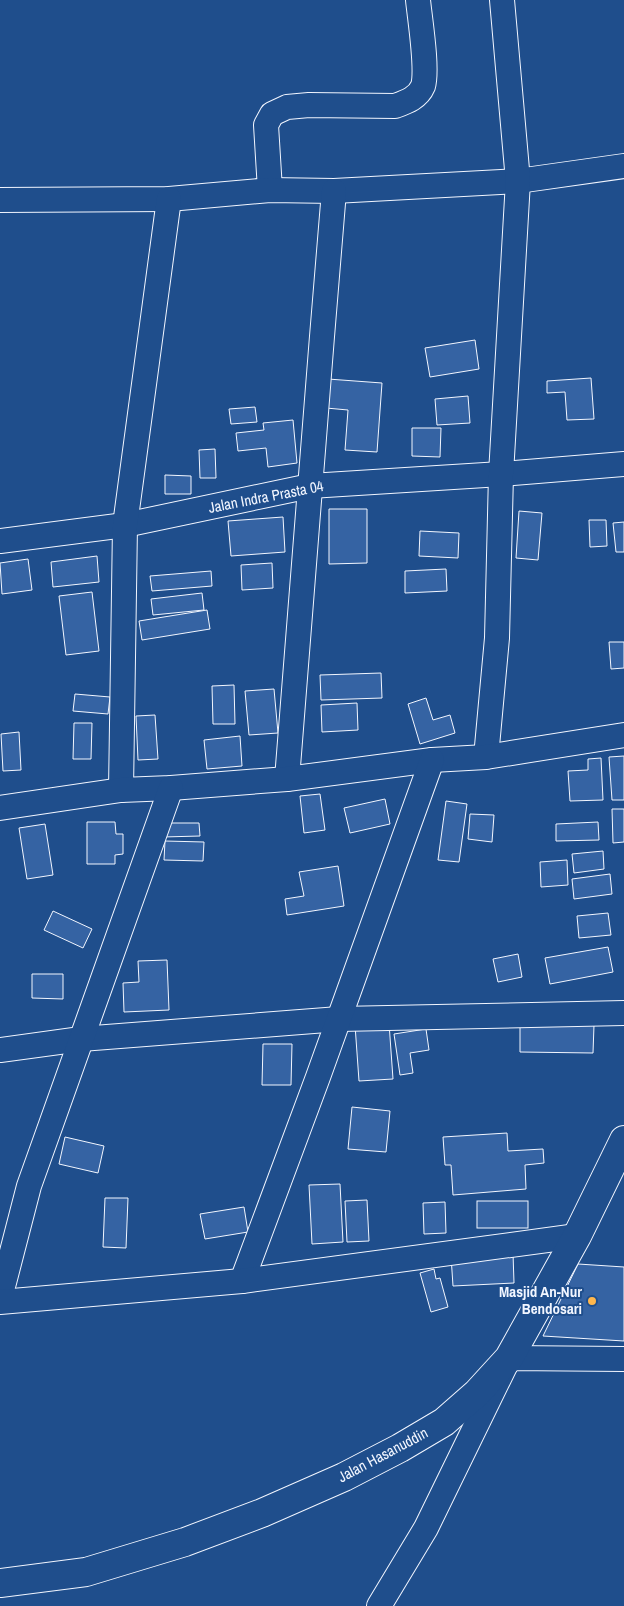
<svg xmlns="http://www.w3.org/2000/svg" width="624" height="1606" viewBox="0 0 624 1606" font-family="'Archivo Narrow',sans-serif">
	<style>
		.building { fill: #3563a3; stroke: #f2f6ff }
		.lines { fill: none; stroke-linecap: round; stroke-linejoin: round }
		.street-casing { stroke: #f2f6ff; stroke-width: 26 }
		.primary-casing { stroke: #f2f6ff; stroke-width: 30 }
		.street { stroke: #1f4e8c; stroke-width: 24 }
		.primary { stroke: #1f4e8c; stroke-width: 28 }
		.poi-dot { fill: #ffb74d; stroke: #1f4e8c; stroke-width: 2 }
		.labels { text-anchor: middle; stroke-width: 4; stroke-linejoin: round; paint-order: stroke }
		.street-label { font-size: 15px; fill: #f2f6ff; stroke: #1f4e8c }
		.poi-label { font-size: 15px; font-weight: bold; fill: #f2f6ff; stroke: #1f4e8c; text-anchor: end }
	</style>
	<rect width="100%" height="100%" fill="#1f4e8c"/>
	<g class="building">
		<polygon points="475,340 479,369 430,377 425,348"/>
		<polygon points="591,378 594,419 567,420 565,392 547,393 547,381"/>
		<polygon points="328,379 382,383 377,452 345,450 348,410 326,408"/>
		<polygon points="468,396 470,423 437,425 435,399"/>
		<polygon points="255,407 257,422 231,424 229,409"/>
		<polygon points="293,420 297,463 268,467 266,448 238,451 236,433 264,430 263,423"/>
		<polygon points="412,428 441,428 440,457 412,456"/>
		<polygon points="215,449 216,478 200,478 199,450"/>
		<polygon points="165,475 191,476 191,494 165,494"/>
		<polygon points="329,509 367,509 367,563 329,564"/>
		<polygon points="519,511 542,513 538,560 516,558"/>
		<polygon points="283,517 285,552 231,556 228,521"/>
		<polygon points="589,520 606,520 607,546 590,547"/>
		<polygon points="624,522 624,552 616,552 613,523"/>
		<polygon points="420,531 459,533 458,558 419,556"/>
		<polygon points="97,556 99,582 53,587 51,562"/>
		<polygon points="28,559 32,590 2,594 0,563"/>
		<polygon points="272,563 273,588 242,590 241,565"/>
		<polygon points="446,569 447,591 405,593 405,571"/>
		<polygon points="211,571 212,586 152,591 150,576"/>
		<polygon points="92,592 99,651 66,655 59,596"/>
		<polygon points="202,593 204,610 153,615 151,599"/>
		<polygon points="207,610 210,629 142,640 139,621"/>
		<polygon points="609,642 624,642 624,668 611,669"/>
		<polygon points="381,673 382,698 321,700 320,675"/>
		<polygon points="234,685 235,724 213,724 212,686"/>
		<polygon points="274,689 278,733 249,735 245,691"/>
		<polygon points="75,694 110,697 108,714 73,711"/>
		<polygon points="426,698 433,720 450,715 455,733 420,744 408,704"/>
		<polygon points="357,703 358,730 322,732 321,705"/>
		<polygon points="155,715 158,759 138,760 136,716"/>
		<polygon points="74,723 92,723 91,759 73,759"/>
		<polygon points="19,732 21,770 3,771 1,734"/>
		<polygon points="240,736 242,766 207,769 204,740"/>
		<polygon points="624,756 624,800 612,800 609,757"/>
		<polygon points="601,758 603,800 570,801 568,771 588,770 588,759"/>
		<polygon points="320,794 325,830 304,833 300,796"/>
		<polygon points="385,799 390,824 350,833 344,808"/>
		<polygon points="446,801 467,804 459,862 438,860"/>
		<polygon points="612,809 624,809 624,842 613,843"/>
		<polygon points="470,814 494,815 492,842 468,839"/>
		<polygon points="87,822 115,822 116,834 123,834 123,854 115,855 115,864 87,864"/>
		<polygon points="598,822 599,840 556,841 556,824"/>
		<polygon points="163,823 199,823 200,836 163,837"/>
		<polygon points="45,824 53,875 27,879 19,828"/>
		<polygon points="165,841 204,842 203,861 164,860"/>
		<polygon points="603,851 604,869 574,873 572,854"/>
		<polygon points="567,860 568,885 541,887 540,862"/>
		<polygon points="338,866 344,906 287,915 285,899 304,896 299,872"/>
		<polygon points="610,874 612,894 574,899 572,879"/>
		<polygon points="53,911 92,929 83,948 44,930"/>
		<polygon points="608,913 611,935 579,938 577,916"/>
		<polygon points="608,947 613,972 550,984 545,958"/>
		<polygon points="518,954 522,977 498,982 493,959"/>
		<polygon points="167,960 169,1010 124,1012 123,983 139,982 138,961"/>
		<polygon points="32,974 63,974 63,999 32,998"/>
		<polygon points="389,1023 393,1079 359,1081 355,1025"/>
		<polygon points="520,1025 594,1025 593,1053 520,1052"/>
		<polygon points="426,1029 429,1050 410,1053 413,1073 400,1075 394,1034"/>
		<polygon points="263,1044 292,1044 291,1085 262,1085"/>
		<polygon points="352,1107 390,1111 386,1152 348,1149"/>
		<polygon points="507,1133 508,1151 543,1149 544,1163 525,1165 526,1189 453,1195 451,1165 445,1165 443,1137"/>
		<polygon points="65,1137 104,1146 98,1173 59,1164"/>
		<polygon points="340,1184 343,1242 312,1244 309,1185"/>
		<polygon points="105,1198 128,1198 126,1248 103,1247"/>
		<polygon points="367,1200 369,1241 347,1242 345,1201"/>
		<rect x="477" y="1201" width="51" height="27"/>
		<polygon points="445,1202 446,1233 424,1234 423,1203"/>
		<polygon points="244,1207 248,1232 205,1239 200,1214"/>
		<polygon points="513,1253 514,1283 453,1286 451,1256"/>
		<polygon points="578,1264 624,1267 624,1341 543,1336"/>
		<polygon points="434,1269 436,1279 440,1278 448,1307 431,1312 420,1273"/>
	</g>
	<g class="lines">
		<g class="street-casing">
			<g id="street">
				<path d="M270,190L266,125L272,114L287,107L309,105L395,106C406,102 418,98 423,86C428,69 420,20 418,0"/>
				<polyline points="0,200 169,199 270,190 334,191 518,181 624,166"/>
				<polyline points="0,541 125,525 310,486 501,474 624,464"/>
				<polyline points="486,757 497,638 501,474 518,181 502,0"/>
				<path d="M287,779C301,583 318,387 334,191"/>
				<polyline points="121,790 125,525 169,199"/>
				<polyline points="0,808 121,790 171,788 287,779 432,760 486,757 624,735"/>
				<polyline points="0,1050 81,1039 339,1019 624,1013"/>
				<polyline points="242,1281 318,1077 432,760"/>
				<polyline points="0,1298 29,1186 171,788"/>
				<polyline points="0,1302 242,1281 577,1236"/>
				<polyline points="379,1606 426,1528 509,1358 624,1359"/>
			</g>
		</g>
		<g class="primary-casing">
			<polyline id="primary" points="0,1583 86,1572 185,1542 262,1513 344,1477 400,1448 444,1422 477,1393 509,1358 577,1236 624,1140"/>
		</g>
		<use href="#street" class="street"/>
		<use href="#primary" class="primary"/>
	</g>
	<circle class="poi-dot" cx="592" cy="1301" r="5"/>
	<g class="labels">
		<g class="street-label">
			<text transform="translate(266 497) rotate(-11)" y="5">Jalan Indra Prasta 04</text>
			<text transform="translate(383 1455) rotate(-28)" y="5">Jalan Hasanuddin</text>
		</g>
		<g class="poi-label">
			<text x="582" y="1297">Masjid An-Nur<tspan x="582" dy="17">Bendosari</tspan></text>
		</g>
	</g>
</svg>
